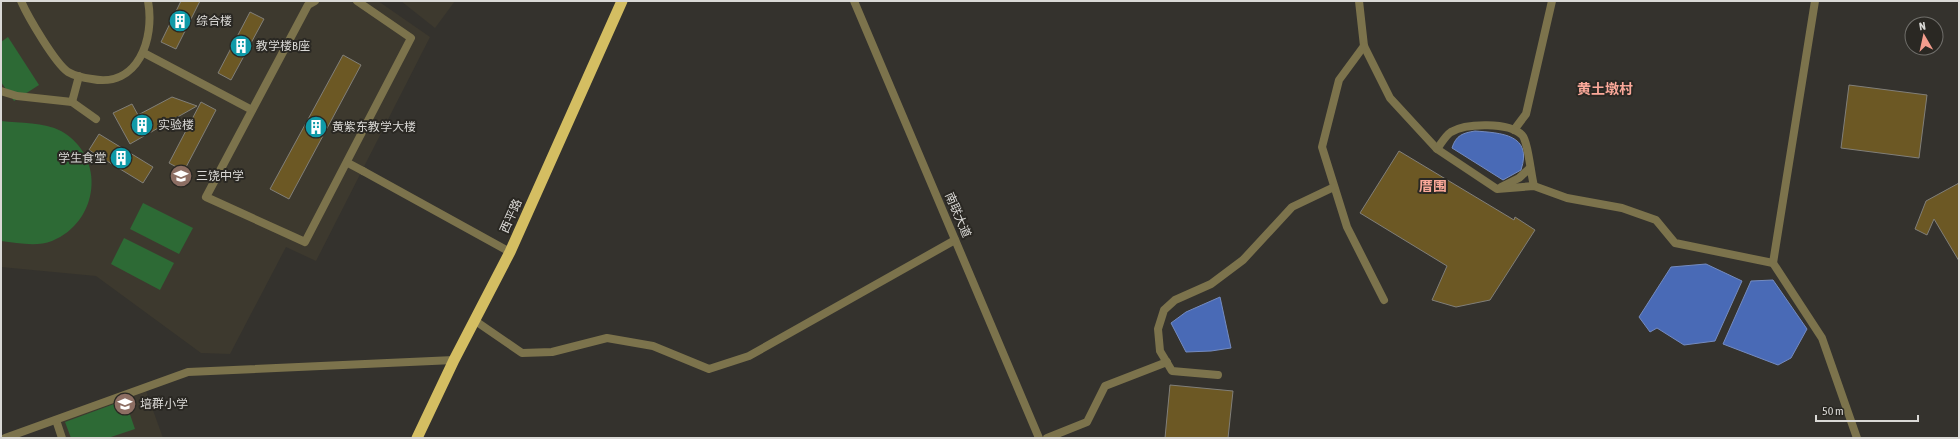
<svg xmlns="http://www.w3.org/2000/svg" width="1960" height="439" viewBox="0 0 1960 439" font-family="'Asap Condensed','Noto Sans SC',sans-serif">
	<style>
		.built { fill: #3d392e }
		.green { fill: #2d6a35 }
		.water { fill: #496ab6; stroke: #748bc0 }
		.building { fill: #6c5824; stroke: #817f79 }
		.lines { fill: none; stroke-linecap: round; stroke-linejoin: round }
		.service { stroke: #7c734c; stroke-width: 8 }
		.minor { stroke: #7c734c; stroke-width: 8 }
		.tertiary { stroke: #7c734c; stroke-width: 8 }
		.trunk { stroke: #d4be62; stroke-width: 11 }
		.labels { text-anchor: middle; stroke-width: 4; stroke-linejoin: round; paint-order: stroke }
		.poi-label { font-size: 12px; fill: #dad9d6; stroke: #2a2823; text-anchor: start }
		.street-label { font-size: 12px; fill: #dad9d6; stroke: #2a2823 }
		.quarter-label { font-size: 14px; font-weight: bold; fill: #faa899; stroke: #2a2823 }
	</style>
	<rect width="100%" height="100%" fill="#34322d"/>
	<g class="built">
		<polygon points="1,1 378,1 430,37 316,261 286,247 230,354 201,353 96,276 1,267"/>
		<polygon points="401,1 455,1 435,28"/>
		<polygon points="145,388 163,438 62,438 56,420"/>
	</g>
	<g class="green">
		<polygon points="8,37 39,85 14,101 1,82 1,42"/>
		<path d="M1,121C20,123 44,122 61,131C107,157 99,222 52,241C37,247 17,243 1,241Z"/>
		<polygon points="143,203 193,228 179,254 130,229"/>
		<polygon points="124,238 174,263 160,290 111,264"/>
		<polygon points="125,400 135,429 108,438 71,438 65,422"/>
	</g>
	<g class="water">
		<path d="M1475,131C1501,133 1533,134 1521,170L1503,180L1452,148C1456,135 1463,133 1475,131Z"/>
		<polygon points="1706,264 1742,281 1715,341 1684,345 1657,328 1650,332 1639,317 1671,267"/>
		<polygon points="1773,280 1807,329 1791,358 1778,365 1723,344 1751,281"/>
		<polygon points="1220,297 1231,348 1211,351 1186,352 1171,323 1186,312"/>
	</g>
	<g class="building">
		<polygon points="181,1 200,1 176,49 161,42"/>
		<polygon points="250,12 264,19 231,80 218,73"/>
		<polygon points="343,55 361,65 289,199 270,189"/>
		<polygon points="1849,85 1927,95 1919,158 1841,148"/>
		<polygon points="172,97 197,106 130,144 113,113 132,104 138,115"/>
		<polygon points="201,102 216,110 184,171 169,163"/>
		<polygon points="99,134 153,167 143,183 89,150"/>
		<polygon points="1399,151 1514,220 1515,217 1535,230 1490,300 1456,307 1432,300 1447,266 1360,213"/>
		<polygon points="1959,183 1959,261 1934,219 1927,235 1915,229 1926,201"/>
		<polygon points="1170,385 1233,391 1228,438 1165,438"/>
	</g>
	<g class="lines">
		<g class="service">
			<path d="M21,1C28,17 55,63 68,72C75,76 84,78 92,79C138,88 155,39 148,1"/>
			<polyline points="315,1 308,5 206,197 305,242 411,38 357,1"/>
			<polyline points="1359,1 1364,46 1390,98 1437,149 1497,189 1534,186 1567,198 1622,208 1656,220 1675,243 1773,263"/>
			<polyline points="1815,1 1773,263 1822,338 1857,438"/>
			<polyline points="1364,46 1339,80 1322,147 1347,227 1384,300"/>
			<polyline points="144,53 252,110"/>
			<polyline points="1,91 17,96 72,102 96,119"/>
			<polyline points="72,102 79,76"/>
			<polyline points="1514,130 1526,114 1552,1"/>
			<path d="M1437,149C1441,144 1445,136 1451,132C1466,123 1509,122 1522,135C1528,141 1531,175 1534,186"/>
			<polyline points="348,163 363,171"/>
			<polyline points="1501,187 1519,178 1530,168"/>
			<polyline points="1218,375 1172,371 1160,351 1158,329 1164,310 1175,300 1211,284 1243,260 1292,207 1334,187"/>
			<polyline points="56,420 62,438"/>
			<polyline points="5,438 188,372 454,360"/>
			<polyline points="1047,438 1087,422 1105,386 1167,362"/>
		</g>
		<g class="minor">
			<polyline points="363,171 510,252"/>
			<polyline points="474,320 522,353 552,352 607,338 653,346 709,369 749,356 955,240"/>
		</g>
		<polyline class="tertiary" points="854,1 1039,438"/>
		<polyline class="trunk" points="417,438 454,360 510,252 622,1"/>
	</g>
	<defs>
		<g id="building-disc" transform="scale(1.15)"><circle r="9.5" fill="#0f9aa8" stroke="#2a2823"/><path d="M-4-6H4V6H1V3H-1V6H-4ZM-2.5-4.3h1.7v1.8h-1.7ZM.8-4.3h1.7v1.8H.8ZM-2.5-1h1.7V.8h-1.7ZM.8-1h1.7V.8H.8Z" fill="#fff"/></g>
		<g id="school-disc" transform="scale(1.15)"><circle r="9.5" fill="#8d6e63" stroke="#2a2823"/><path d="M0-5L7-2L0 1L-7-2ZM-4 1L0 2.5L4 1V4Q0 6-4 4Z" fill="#fff"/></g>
	</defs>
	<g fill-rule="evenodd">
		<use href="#building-disc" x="180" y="21"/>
		<use href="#building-disc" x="241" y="46"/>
		<use href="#building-disc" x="142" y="125"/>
		<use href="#building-disc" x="316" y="127"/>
		<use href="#building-disc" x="121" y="158"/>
		<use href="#school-disc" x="181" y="176"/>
		<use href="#school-disc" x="125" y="404"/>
	</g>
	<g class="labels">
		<g class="poi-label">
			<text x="196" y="25">综合楼</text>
			<text x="256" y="50">教学楼B座</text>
			<text x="158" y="129">实验楼</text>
			<text x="332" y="131">黄紫东教学大楼</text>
			<text x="106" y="162" text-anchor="end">学生食堂</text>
			<text x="196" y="180">三饶中学</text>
			<text x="140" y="408">培群小学</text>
		</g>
		<g class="street-label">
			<text transform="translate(958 215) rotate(67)" y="4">南联大道</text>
			<text transform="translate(511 216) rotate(-66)" y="4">西平路</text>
		</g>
		<g class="quarter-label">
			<text x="1605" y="94">黄土墩村</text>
			<text x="1433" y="191">厝围</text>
		</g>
	</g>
	<rect width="1960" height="439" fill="none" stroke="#dad9d6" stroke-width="4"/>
	<g transform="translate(1924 36) rotate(351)"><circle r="19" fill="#2a2823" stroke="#706f6b"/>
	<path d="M0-3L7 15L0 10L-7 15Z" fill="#f49d8d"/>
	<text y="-6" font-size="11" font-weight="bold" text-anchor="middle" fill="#dad9d6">N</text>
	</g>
	<path d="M1816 415v6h102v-6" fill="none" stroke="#dad9d6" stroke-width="2"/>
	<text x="1822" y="415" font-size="12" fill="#dad9d6" stroke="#2a2823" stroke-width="3" paint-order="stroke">50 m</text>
</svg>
